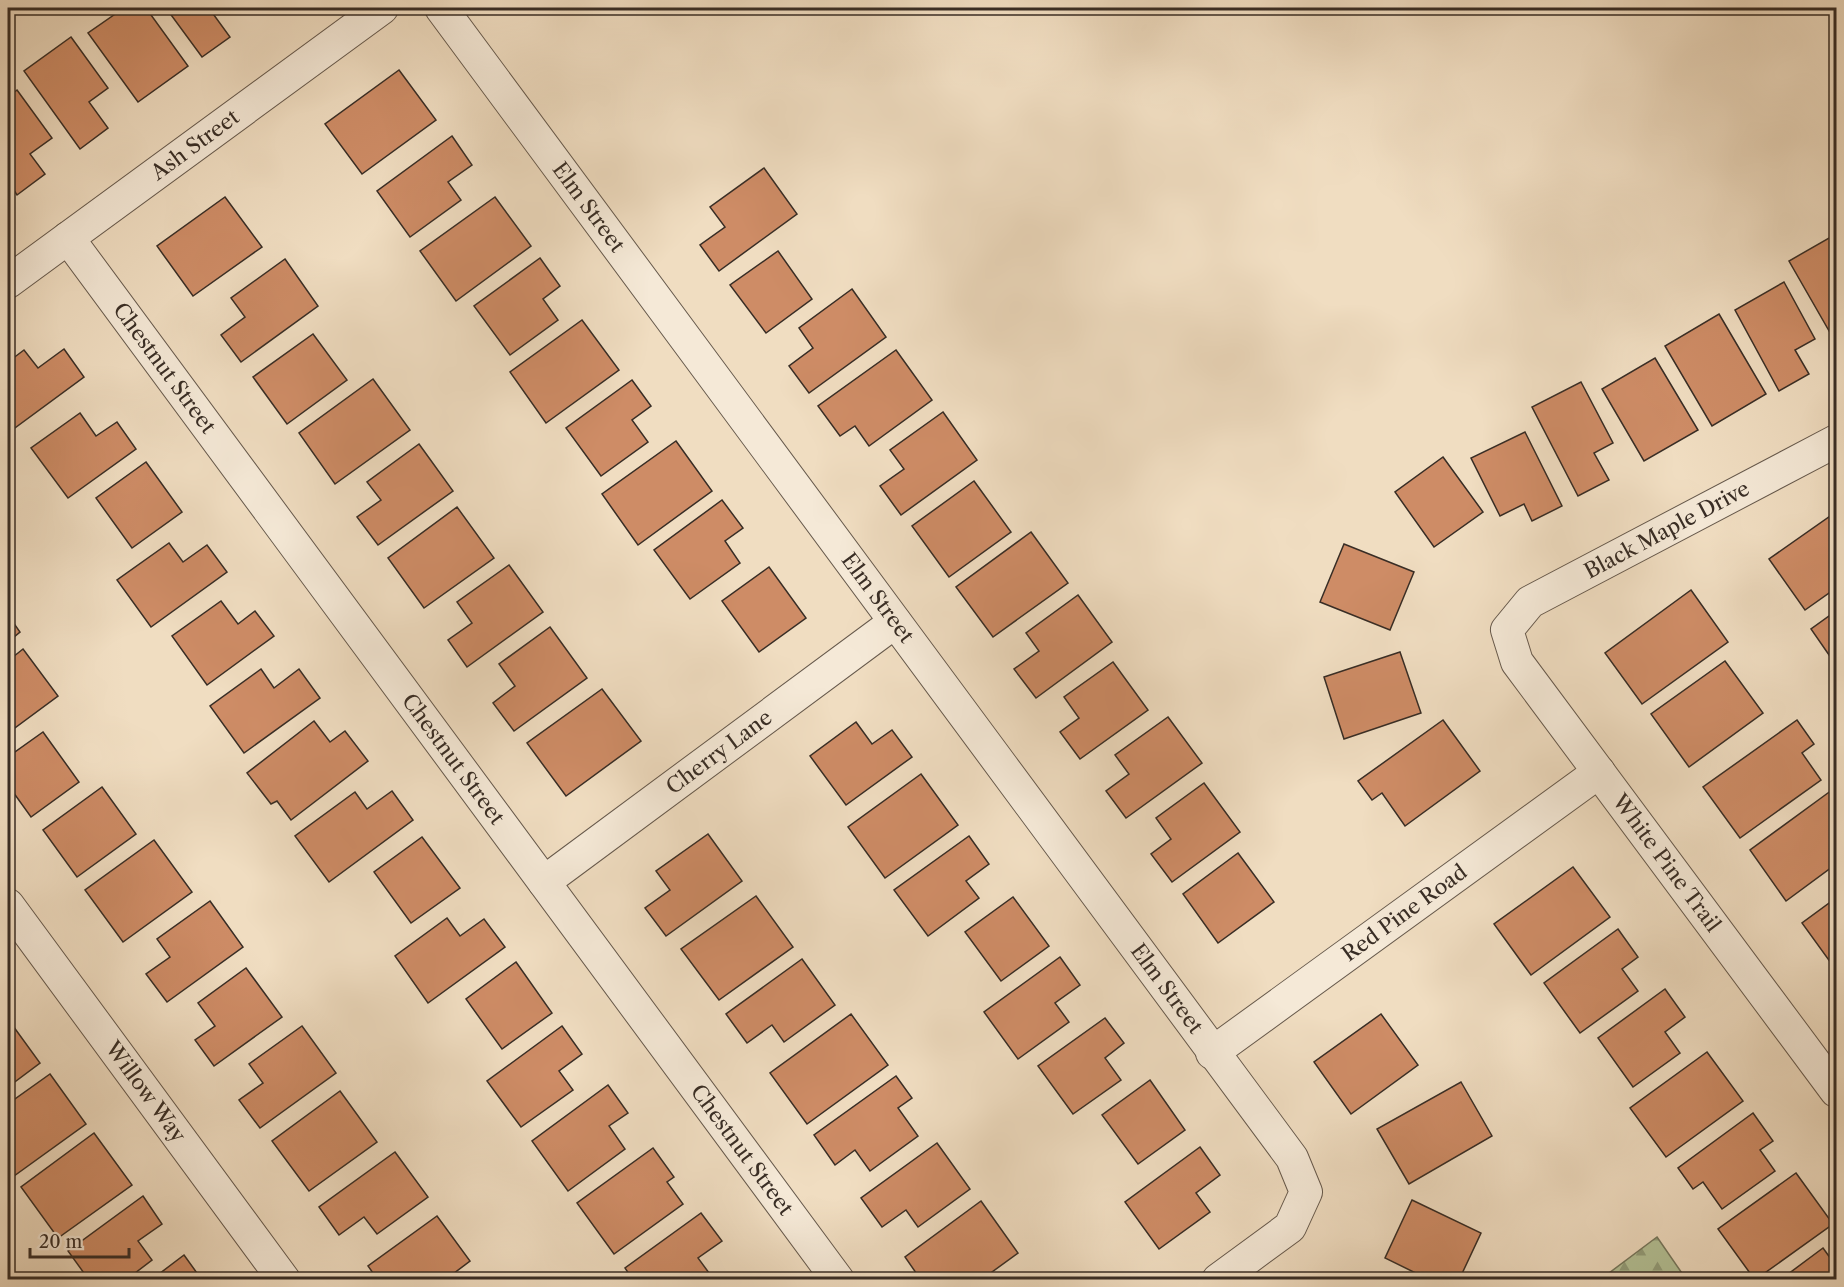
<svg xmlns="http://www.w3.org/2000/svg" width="1844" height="1287" viewBox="0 0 1844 1287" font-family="'Libre Caslon Text',serif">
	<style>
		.forest { fill: url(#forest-firs); stroke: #76785e; stroke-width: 1.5 }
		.building { fill: #ce8c66; stroke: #382d25; stroke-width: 1.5 }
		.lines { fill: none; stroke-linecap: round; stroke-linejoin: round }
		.minor-casing { stroke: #66594c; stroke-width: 34 }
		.minor { stroke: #f5e9d7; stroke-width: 32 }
		.labels { text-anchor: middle; stroke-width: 5; stroke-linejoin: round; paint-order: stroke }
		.street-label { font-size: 21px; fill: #382d25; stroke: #f5e9d7 }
	</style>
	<defs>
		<pattern id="forest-firs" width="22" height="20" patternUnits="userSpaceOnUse" patternTransform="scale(1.5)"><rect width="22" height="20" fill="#b4c297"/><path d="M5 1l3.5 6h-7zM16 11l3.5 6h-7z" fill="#939e7b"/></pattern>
	</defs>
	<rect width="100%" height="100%" fill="#f0ddc1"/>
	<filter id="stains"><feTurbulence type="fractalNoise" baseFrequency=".00333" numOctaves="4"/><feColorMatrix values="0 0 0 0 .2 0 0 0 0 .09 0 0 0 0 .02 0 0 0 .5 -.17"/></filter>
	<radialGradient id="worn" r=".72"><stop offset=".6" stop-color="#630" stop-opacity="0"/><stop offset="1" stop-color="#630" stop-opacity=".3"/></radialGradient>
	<polygon class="forest" points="1657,1237 1686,1279 1601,1279"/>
	<g class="building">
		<polygon points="124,8 146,8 188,66 138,102 88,33"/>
		<polygon points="166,8 217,8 211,11 230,37 202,57"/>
		<polygon points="71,37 108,88 89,102 108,128 80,149 24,71"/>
		<polygon points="399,70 436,120 362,174 325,124"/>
		<polygon points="17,90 52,138 30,154 45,174 17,195 8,181 8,97"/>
		<polygon points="452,136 472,165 448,182 461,200 410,237 377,191"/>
		<polygon points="764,168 797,214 719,271 700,245 725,227 710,207"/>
		<polygon points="225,197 262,247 193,296 157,246"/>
		<polygon points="495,197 531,246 456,301 420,251"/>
		<polygon points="1836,234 1836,343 1789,261"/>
		<polygon points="778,251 812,299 766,333 730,285"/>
		<polygon points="540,258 560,286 543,299 558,320 510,355 474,306"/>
		<polygon points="285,259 318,306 241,362 221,335 245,317 231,298"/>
		<polygon points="1784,282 1815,339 1795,350 1809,374 1779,391 1735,310"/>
		<polygon points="852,289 886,337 809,393 789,366 813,348 799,328"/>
		<polygon points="1719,314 1766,394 1712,426 1665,346"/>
		<polygon points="582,320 619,370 546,423 510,372"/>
		<polygon points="313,334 347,380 287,424 253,377"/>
		<polygon points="64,349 84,377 8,433 8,362 24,350 38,368"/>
		<polygon points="896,350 932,400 869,446 855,426 840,436 818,406"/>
		<polygon points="1655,358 1698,430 1644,461 1602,389"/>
		<polygon points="373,379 410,430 335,484 299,433"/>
		<polygon points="632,380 651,406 632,420 648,442 601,476 566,428"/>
		<polygon points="1581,382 1613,443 1594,453 1609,480 1578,496 1532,407"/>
		<polygon points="943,412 977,460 901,515 880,486 904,469 890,450"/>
		<polygon points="80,413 96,436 117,422 136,449 68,498 31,448"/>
		<polygon points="1525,432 1562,506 1532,521 1524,504 1500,516 1471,458"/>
		<polygon points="676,441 712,491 638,545 602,494"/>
		<polygon points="419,444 453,491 378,545 357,517 381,500 367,482"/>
		<polygon points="1443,457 1483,512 1434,547 1395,492"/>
		<polygon points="146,462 182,512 132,548 96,498"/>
		<polygon points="974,481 1011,532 949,577 912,526"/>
		<polygon points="722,500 743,528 725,541 740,563 690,599 654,550"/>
		<polygon points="457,507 494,558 424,608 388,558"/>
		<polygon points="1836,512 1836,588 1805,610 1769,559"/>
		<polygon points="1031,532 1068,583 993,637 956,587"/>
		<polygon points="169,543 183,562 207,545 227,572 151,627 117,580"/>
		<polygon points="1344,544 1414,572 1390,630 1320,602"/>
		<polygon points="509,565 543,612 467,667 448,640 472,623 457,602"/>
		<polygon points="769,567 806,618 759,652 722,601"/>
		<polygon points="1691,590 1728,642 1642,704 1605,653"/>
		<polygon points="1078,595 1112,642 1036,698 1014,669 1039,651 1026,633"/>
		<polygon points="221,601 238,624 255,611 274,636 207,685 172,636"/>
		<polygon points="1836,611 1836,665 1811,629"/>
		<polygon points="8,615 20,632 8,642"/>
		<polygon points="550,627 587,678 514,731 493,703 515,686 499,664"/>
		<polygon points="23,649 58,696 8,733 8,661"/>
		<polygon points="1400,652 1421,713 1344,739 1324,677"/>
		<polygon points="1725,661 1763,713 1689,767 1651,714"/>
		<polygon points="1113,662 1148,710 1080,759 1060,732 1079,718 1064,697"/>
		<polygon points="261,669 274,688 299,669 320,698 244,753 210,706"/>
		<polygon points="602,689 641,741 566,796 527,743"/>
		<polygon points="1168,717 1202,763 1126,818 1106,791 1129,774 1115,755"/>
		<polygon points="1443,720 1480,771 1405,826 1382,793 1372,800 1358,781"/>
		<polygon points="1797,720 1814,744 1802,753 1821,780 1740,838 1703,787"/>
		<polygon points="314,721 330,742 345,731 368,761 291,820 277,801 271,804 247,773"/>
		<polygon points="856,722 872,744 892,730 912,757 846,805 810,756"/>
		<polygon points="43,732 79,782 31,817 8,785 8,757"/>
		<polygon points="921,774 958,825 885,878 848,827"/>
		<polygon points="1204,783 1240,832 1172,882 1151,854 1171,839 1156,818"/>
		<polygon points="102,787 136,834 77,877 43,830"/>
		<polygon points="1832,790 1836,797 1836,864 1786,901 1750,850"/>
		<polygon points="392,791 413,820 329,882 295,836 355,792 367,809"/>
		<polygon points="708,834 742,881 666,936 645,908 670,890 656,871"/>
		<polygon points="969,836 989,864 966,881 979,898 928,936 894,890"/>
		<polygon points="422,837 460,888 411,923 374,872"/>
		<polygon points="154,840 192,892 123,942 85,890"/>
		<polygon points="1238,853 1274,902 1218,943 1183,894"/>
		<polygon points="1573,867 1610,917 1531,975 1494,924"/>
		<polygon points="756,896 793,947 719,1000 681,949"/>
		<polygon points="1013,897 1049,946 1001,981 965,932"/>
		<polygon points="1836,898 1836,970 1802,923"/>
		<polygon points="210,901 243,947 167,1002 146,974 170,957 157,939"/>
		<polygon points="447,918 460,936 484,919 505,947 428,1003 395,956"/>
		<polygon points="1618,929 1638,957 1622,969 1638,991 1580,1033 1544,983"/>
		<polygon points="1060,957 1080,985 1055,1003 1069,1022 1018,1059 984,1012"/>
		<polygon points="802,959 835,1005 784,1042 772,1025 747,1043 726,1014"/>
		<polygon points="516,962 552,1013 502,1049 466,999"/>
		<polygon points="246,968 282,1017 214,1066 195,1040 215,1026 198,1003"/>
		<polygon points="1665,989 1685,1017 1665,1032 1680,1053 1633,1087 1598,1038"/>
		<polygon points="851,1014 888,1065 807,1124 770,1073"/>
		<polygon points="1381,1014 1418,1065 1351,1114 1314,1062"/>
		<polygon points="1105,1018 1124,1043 1105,1058 1121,1080 1073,1114 1038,1066"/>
		<polygon points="8,1019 40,1063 8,1087"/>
		<polygon points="302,1026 336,1073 260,1128 239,1100 263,1083 249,1064"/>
		<polygon points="562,1026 582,1054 559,1071 573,1090 521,1127 487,1081"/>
		<polygon points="1707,1052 1743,1101 1666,1157 1630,1108"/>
		<polygon points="50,1074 86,1124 14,1176 8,1168 8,1104"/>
		<polygon points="896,1076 912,1098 898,1108 918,1136 870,1171 855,1150 835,1165 814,1135"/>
		<polygon points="1150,1080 1185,1130 1138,1164 1102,1115"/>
		<polygon points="1461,1082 1492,1136 1409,1184 1377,1129"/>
		<polygon points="608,1085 628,1113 609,1126 625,1149 568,1191 532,1141"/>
		<polygon points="340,1091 377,1142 309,1191 272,1141"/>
		<polygon points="1753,1113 1773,1141 1760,1150 1775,1171 1722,1209 1703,1182 1693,1189 1678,1168"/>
		<polygon points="94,1133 132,1185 58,1238 21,1187"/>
		<polygon points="937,1143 970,1189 918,1227 906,1210 882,1227 861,1198"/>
		<polygon points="1200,1147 1220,1175 1196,1193 1210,1212 1159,1249 1125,1202"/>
		<polygon points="653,1148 674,1177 667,1182 683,1204 614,1254 577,1203"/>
		<polygon points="395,1152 428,1197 377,1234 364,1217 339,1235 319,1207"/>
		<polygon points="1796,1173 1833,1224 1755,1280 1718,1229"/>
		<polygon points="143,1196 162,1224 138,1241 152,1260 126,1280 89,1280 68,1251"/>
		<polygon points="1412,1200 1481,1233 1459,1280 1430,1280 1385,1258"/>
		<polygon points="981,1201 1018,1253 981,1280 921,1280 905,1257"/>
		<polygon points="701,1213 722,1241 698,1258 712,1277 709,1280 633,1280 625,1268"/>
		<polygon points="437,1216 470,1261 445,1280 378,1280 368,1266"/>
		<polygon points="1823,1248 1836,1266 1836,1280 1780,1280"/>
		<polygon points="184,1255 202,1280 151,1280"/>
	</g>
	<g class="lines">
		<g class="minor-casing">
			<g id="minor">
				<path id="s1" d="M441,8L1292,1158L1306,1192L1290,1227L1218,1280"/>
				<path id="s2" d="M68,238L838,1280"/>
				<path id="s3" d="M8,282L382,8"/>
				<path id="s4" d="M1836,441L1530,602L1507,630L1517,662L1836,1091"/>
				<path id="s5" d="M544,882L895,622"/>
				<path id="s6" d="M8,905L284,1280"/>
				<path id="s7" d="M1212,1053L1599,772"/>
			</g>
		</g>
		<use href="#minor" class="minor"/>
	</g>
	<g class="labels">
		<g class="street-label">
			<text dy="7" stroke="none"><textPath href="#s3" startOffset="232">Ash Street</textPath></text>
			<text dy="7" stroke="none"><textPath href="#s1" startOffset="248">Elm Street</textPath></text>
			<text dy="7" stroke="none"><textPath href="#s2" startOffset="162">Chestnut Street</textPath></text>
			<text transform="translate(1667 530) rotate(-28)" y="7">Black Maple Drive</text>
			<text dy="7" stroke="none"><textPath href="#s1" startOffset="734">Elm Street</textPath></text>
			<text dy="7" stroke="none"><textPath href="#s5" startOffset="218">Cherry Lane</textPath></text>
			<text dy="7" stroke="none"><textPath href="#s2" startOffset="648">Chestnut Street</textPath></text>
			<text dy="7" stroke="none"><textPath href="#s4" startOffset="666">White Pine Trail</textPath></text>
			<text dy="7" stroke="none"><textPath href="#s7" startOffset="238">Red Pine Road</textPath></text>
			<text dy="7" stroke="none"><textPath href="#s1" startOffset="1220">Elm Street</textPath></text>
			<text dy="7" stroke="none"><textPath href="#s6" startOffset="232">Willow Way</textPath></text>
			<text dy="7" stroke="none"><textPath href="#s2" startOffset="1134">Chestnut Street</textPath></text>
		</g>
	</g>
	<rect width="1844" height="1287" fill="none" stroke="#f0ddc1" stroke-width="30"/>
	<rect x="9" y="9" width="1826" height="1269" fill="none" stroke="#382d25" stroke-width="3"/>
	<rect x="15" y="15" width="1814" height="1257" fill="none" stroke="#382d25" stroke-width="1.5"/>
	<path d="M30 1248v9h99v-9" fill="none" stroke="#382d25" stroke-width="3"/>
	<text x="39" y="1248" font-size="18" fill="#382d25" stroke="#f5e9d7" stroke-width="4.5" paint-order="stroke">20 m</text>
	<rect width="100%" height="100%" filter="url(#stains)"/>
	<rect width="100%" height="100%" fill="url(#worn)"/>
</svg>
